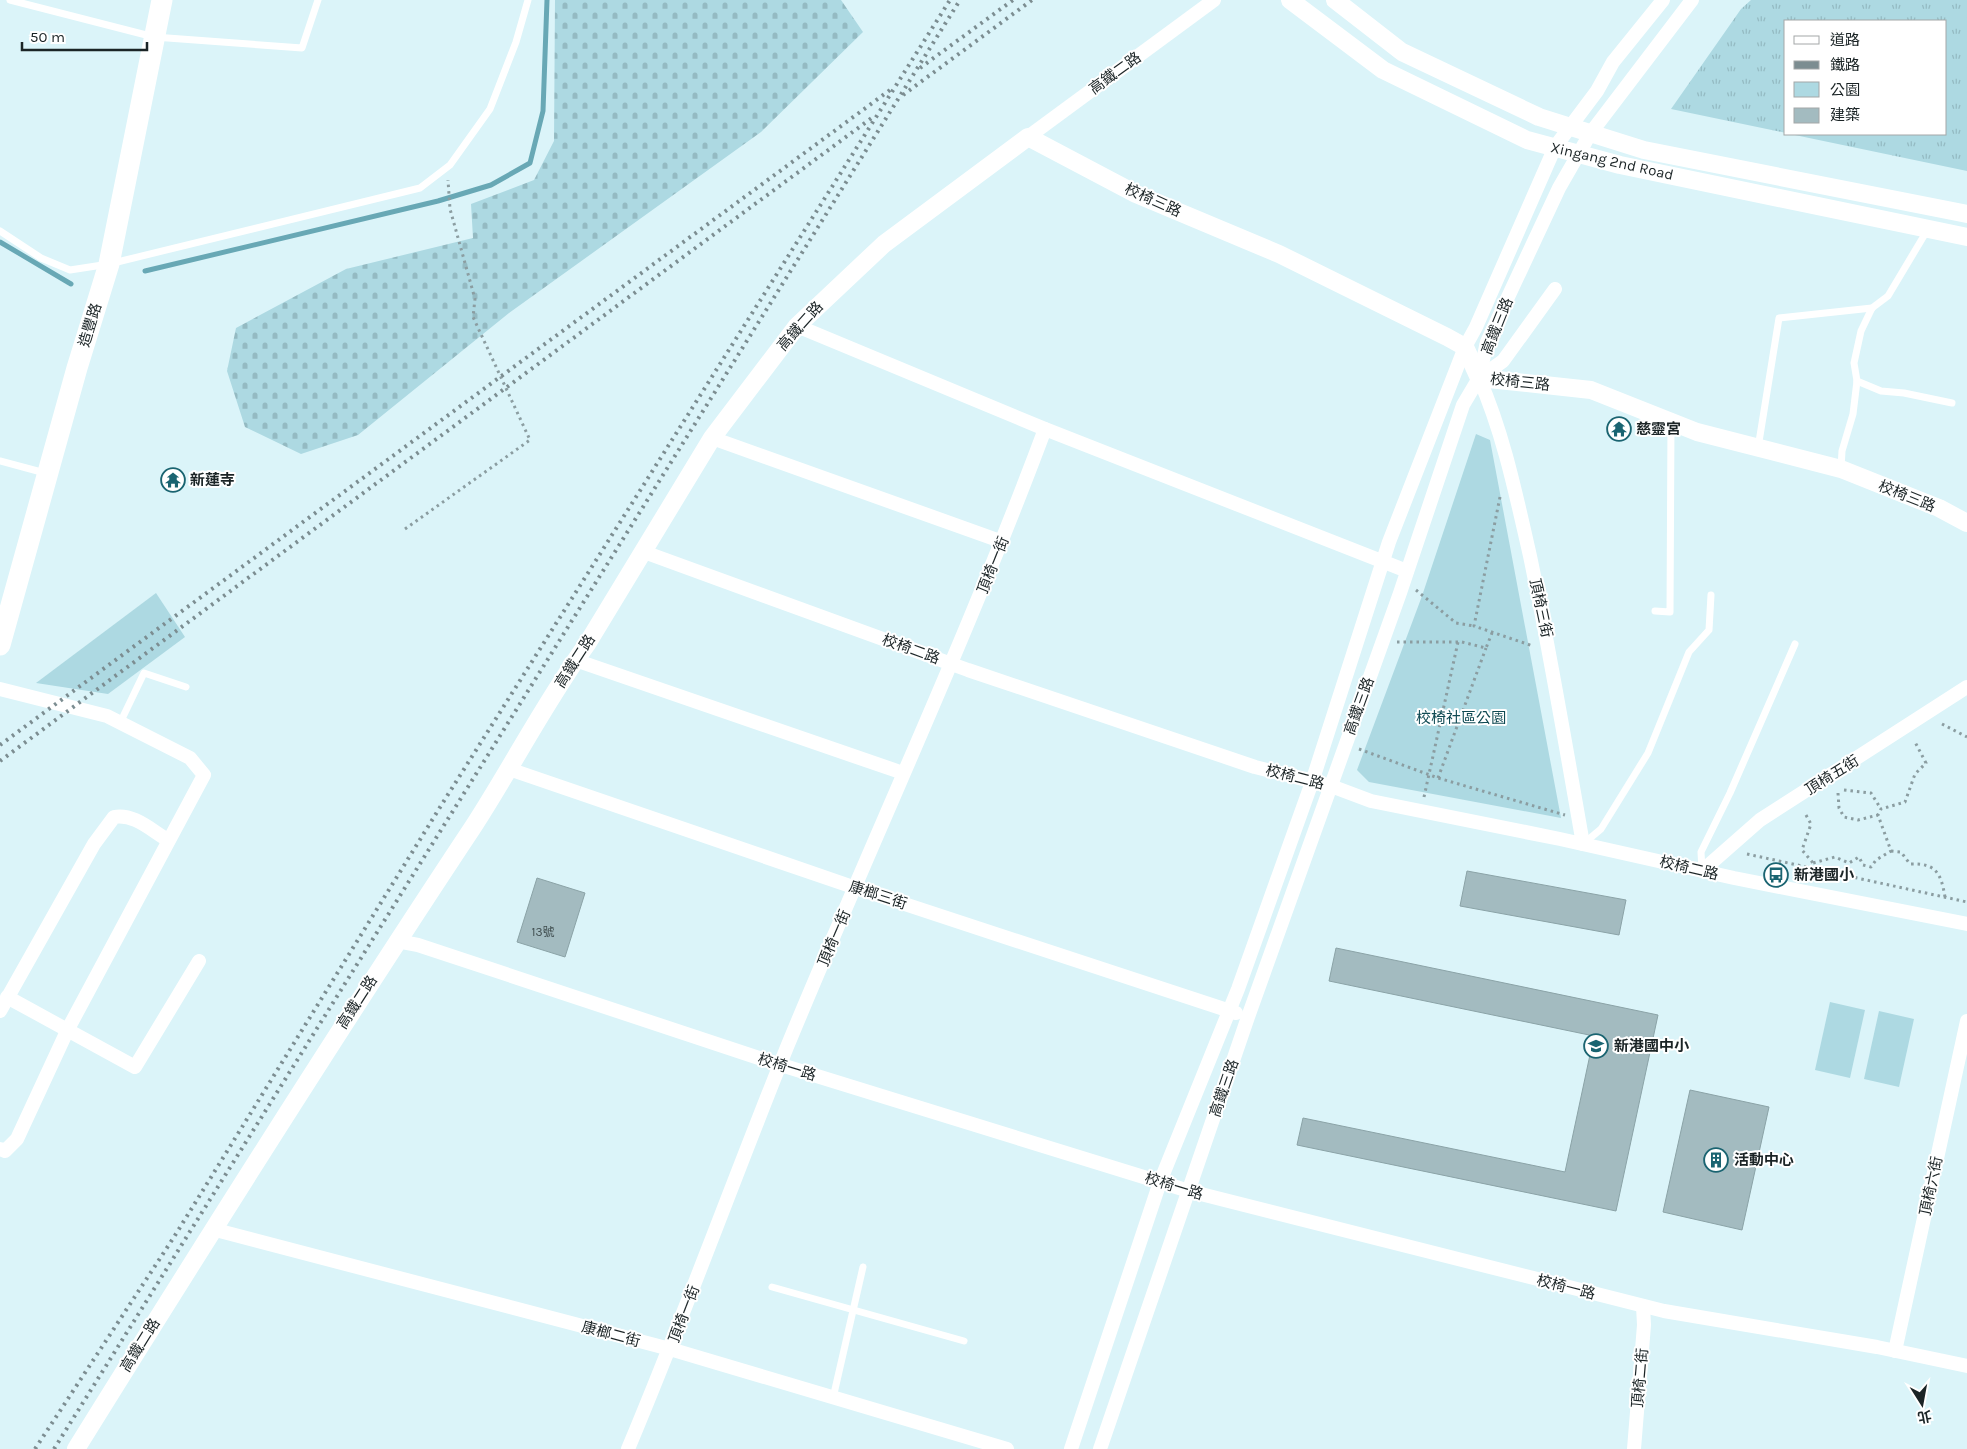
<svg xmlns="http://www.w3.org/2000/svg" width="1967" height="1449" viewBox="0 0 1967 1449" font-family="Karla,'Noto Sans TC',sans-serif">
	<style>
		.grass { fill: url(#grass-tufts) }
		.cemetery { fill: url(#cemetery-stones) }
		.park { fill: #add9e2 }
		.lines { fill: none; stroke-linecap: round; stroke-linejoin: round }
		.stream { stroke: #68a8b5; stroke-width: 5 }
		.building { fill: #a3bbc0; stroke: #8ba3a7 }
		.path { stroke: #8b9da1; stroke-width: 3; stroke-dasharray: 2.5 4; stroke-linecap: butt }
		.service { stroke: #fff; stroke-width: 7 }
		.minor { stroke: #fff; stroke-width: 14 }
		.tertiary { stroke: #fff; stroke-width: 18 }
		.primary { stroke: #fff; stroke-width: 21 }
		.rail { stroke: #7c8d91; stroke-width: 4; stroke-dasharray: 2.5 5; stroke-linecap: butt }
		.labels { text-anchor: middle; stroke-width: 4; stroke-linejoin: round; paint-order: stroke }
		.number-label { font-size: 12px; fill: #3d4a4c }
		.street-label { font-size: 15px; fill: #1b2426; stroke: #fff }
		.poi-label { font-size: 15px; font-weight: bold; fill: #1b2426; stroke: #fff; text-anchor: start }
		.park-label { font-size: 15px; fill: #0f4a53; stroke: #fff }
	</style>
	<defs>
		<pattern id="grass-tufts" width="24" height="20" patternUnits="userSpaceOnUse" patternTransform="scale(1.25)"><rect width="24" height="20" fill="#add9e2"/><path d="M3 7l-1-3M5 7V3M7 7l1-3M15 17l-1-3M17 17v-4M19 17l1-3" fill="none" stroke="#94bac2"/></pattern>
		<pattern id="cemetery-stones" width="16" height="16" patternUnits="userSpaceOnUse" patternTransform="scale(1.25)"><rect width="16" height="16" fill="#add9e2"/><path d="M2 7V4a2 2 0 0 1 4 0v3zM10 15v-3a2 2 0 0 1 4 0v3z" fill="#94bac2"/></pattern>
	</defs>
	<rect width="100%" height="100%" fill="#dbf4f9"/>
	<polygon class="grass" points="1751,0 1967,0 1967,171 1790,134 1946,134 1946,21 1786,21 1786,133 1671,109 1741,9"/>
	<polygon class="cemetery" points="555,0 841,0 863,32 761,132 509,313 358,435 301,454 245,427 227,371 236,328 346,269 473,238 471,204 534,180 554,141"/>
	<g class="park">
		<polygon points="1476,434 1490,440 1561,818 1369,782 1357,770 1422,596"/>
		<polygon points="156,593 185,637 108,694 36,683"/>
		<polygon points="1830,1002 1865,1010 1850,1078 1815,1070"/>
		<polygon points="1879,1011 1914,1019 1899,1087 1864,1079"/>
	</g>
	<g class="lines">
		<g class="stream">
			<polyline points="0,242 71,284"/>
			<polyline points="145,271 438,201 491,185 530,163 543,111 547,0"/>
		</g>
	</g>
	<g class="building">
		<polygon points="1467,871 1626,900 1619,935 1460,906"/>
		<polygon points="537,878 585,893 565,957 517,942"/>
		<polygon points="1336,948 1658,1015 1616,1211 1297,1145 1303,1118 1565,1172 1594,1036 1329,981"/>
		<polygon points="1690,1090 1769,1107 1742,1230 1663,1212"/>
	</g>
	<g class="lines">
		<g class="path">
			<polyline points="1500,497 1474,626 1533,646"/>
			<polyline points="405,529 530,440 473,317 475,299 450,209 448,180"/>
			<polyline points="1416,590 1456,623 1474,626"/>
			<polyline points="1397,642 1462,642 1486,648 1492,633"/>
			<polyline points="1942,724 1967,737"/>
			<polyline points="1359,749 1438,778 1565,815"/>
			<polyline points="1438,778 1486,648"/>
			<polyline points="1844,790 1871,793 1881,809"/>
			<polyline points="1838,793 1839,808 1844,817 1858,820 1878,815"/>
			<polyline points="1424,797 1458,642"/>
			<polyline points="1806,815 1811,824 1802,850 1813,863"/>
			<path d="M1891,851L1901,852L1910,864C1936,863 1941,873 1945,897"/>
			<polyline points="1747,854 1967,902"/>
			<polyline points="1811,869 1813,863 1835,857 1849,863 1859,857 1863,865 1871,867 1876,860 1891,851 1878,815 1881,809 1905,802 1915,774 1926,763 1915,742"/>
		</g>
		<g class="service">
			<polyline points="10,0 154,37 302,48 318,0"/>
			<polyline points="0,231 41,258 70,270 109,264 420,188 450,165 490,109 516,42 528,0"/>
			<polyline points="1857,381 1881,391 1904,393 1952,403"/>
			<polyline points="1758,448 1779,318 1872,308"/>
			<polyline points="0,461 45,473"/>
			<polyline points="1841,469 1842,451 1853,414 1857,381 1854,363 1861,331 1872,308 1888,296 1928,229"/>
			<polyline points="1655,611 1670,612 1671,423"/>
			<polyline points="120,723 144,673 186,687"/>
			<polyline points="1583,844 1601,829 1648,753 1689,652 1709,630 1711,595"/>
			<polyline points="1702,870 1701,852 1730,793 1795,644"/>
			<polyline points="772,1287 964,1341"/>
			<polyline points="833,1398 863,1267"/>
		</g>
		<g class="minor">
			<polyline points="1028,137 1214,0"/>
			<path d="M1555,289L1503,361L1479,378C1504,435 1516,495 1530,556C1550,652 1566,747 1583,844"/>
			<polyline points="797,326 1045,429 1407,571"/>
			<polyline points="712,438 1003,542"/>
			<polyline points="644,552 968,670 1255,767 1331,786 1371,801 1560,839 1734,878 1967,924"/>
			<polyline points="575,660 903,773"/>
			<polyline points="0,689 107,716 190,758 204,775 68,1029 17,1139 5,1151 0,1149"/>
			<polyline points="509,769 856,888 1236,1013"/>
			<polyline points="1702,871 1760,820 1967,687"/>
			<polyline points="397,941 418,945 765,1060 1189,1191 1664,1311 1877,1347 1967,1366"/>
			<polyline points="7,997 135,1067 199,961"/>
			<path d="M0,1011L94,844L114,817C134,813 152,831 168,840"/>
			<polyline points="212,1229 670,1349 1007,1449"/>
			<polyline points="1895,1351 1967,1021"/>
			<path d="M628,1449C684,1316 733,1181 787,1047C872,841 967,638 1045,429"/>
			<polyline points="1071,1449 1160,1182 1238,989 1312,782 1389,542 1465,347 1476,327 1555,147 1597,91 1613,62 1663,0"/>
			<polyline points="1100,1449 1248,1017 1400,593 1463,405 1479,378 1487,342 1559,188 1590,134 1692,0"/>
			<polyline points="1634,1449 1644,1325 1643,1306"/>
		</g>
		<g class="tertiary">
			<polyline points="1290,0 1383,70 1527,140 1620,165 1967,237"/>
			<polyline points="1335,0 1402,52 1539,117 1644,150 1967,214"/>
			<path d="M76,1449C206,1240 337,1032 473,827C512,767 545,702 587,644L712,438L797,326L884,244L1028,137L1136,194L1279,254L1447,337L1465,347L1479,378L1591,390L1697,432L1841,469L1939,508L1967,523"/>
		</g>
		<polyline class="primary" points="0,645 77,368 109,264 162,0"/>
		<g class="rail">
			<polyline points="920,68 1013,0"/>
			<polyline points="903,95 1032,0"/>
			<polyline points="0,745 890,90"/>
			<polyline points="0,761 873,117"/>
			<polyline points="35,1449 174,1237 442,804 950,0"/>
			<polyline points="54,1449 960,0"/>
		</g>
	</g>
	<defs>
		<g id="temple-ring" transform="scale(1.25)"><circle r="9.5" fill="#fff" stroke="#1a6471" stroke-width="1.5"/><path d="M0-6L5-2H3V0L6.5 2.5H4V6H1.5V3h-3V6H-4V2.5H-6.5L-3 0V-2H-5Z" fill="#1a6471"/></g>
		<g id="bus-ring" transform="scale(1.25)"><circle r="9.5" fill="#fff" stroke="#1a6471" stroke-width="1.5"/><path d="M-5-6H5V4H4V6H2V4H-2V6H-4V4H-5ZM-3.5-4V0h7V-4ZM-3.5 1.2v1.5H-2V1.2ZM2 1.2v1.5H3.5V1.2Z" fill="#1a6471"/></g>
		<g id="school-ring" transform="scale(1.25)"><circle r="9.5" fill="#fff" stroke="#1a6471" stroke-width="1.5"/><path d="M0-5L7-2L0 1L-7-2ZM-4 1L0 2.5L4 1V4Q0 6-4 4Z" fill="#1a6471"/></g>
		<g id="building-ring" transform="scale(1.25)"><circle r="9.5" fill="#fff" stroke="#1a6471" stroke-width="1.5"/><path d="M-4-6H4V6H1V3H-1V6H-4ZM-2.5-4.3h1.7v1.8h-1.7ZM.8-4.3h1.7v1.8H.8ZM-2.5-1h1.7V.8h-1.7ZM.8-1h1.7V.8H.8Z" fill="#1a6471"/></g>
	</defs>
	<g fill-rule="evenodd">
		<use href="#temple-ring" x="1619" y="429"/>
		<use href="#temple-ring" x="173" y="480"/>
		<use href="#bus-ring" x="1776" y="875"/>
		<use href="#school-ring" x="1596" y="1046"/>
		<use href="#building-ring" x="1716" y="1160"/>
	</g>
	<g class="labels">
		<g class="number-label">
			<text x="543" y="936">13號</text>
		</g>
		<g class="street-label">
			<text transform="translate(1115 73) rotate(-36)" y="5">高鐵二路</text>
			<text transform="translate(1612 161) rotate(13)" y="5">Xingang 2nd Road</text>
			<text transform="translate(1153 200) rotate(24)" y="5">校椅三路</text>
			<text transform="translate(90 325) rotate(-73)" y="5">造豐路</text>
			<text transform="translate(800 326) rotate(-48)" y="5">高鐵二路</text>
			<text transform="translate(1497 326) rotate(-68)" y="5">高鐵三路</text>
			<text transform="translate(1520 382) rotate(6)" y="5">校椅三路</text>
			<text transform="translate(1907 496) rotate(22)" y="5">校椅三路</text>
			<text transform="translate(993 565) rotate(-68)" y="5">頂椅一街</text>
			<text transform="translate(1541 608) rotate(78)" y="5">頂椅三街</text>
			<text transform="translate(911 649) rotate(20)" y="5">校椅二路</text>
			<text transform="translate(575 661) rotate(-57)" y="5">高鐵二路</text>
			<text transform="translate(1359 706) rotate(-70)" y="5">高鐵三路</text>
			<text transform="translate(1832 775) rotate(-32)" y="5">頂椅五街</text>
			<text transform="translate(1295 777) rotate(14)" y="5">校椅二路</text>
			<text transform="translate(1689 868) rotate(13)" y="5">校椅二路</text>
			<text transform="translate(878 895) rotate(18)" y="5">康榔三街</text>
			<text transform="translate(834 938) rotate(-67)" y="5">頂椅一街</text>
			<text transform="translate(357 1002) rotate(-57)" y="5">高鐵二路</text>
			<text transform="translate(787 1067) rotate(17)" y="5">校椅一路</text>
			<text transform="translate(1224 1088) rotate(-71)" y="5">高鐵三路</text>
			<text transform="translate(1174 1186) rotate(17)" y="5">校椅一路</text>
			<text transform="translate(1931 1186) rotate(-78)" y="5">頂椅六街</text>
			<text transform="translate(1566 1287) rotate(14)" y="5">校椅一路</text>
			<text transform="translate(684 1314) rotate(-69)" y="5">頂椅一街</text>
			<text transform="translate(611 1334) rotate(15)" y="5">康榔二街</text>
			<text transform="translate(140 1345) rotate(-58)" y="5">高鐵二路</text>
			<text transform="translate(1640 1378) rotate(-85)" y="5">頂椅二街</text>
		</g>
		<g class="poi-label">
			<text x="1636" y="434">慈靈宮</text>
			<text x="190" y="485">新蓮寺</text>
			<text x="1794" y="880">新港國小</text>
			<text x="1614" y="1051">新港國中小</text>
			<text x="1734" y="1165">活動中心</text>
		</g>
		<g class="park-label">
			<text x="1461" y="723">校椅社區公園</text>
		</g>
	</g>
	<rect x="1784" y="20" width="162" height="115" fill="#ffffff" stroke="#a4a7a8"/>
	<rect x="1794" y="36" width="25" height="8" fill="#ffffff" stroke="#a4a7a8"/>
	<text x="1830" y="45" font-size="15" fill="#1b2426">道路</text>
	<rect x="1794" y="61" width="25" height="8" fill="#7c8d91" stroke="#a4a7a8"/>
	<text x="1830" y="70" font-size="15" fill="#1b2426">鐵路</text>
	<rect x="1794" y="82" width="25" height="15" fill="#add9e2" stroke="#a4a7a8"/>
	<text x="1830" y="95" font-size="15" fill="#1b2426">公園</text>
	<rect x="1794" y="108" width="25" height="15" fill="#a3bbc0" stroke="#a4a7a8"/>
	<text x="1830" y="120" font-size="15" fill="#1b2426">建築</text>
	<g transform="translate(1922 1404) rotate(169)" stroke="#ffffff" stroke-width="4" paint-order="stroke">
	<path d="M0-4L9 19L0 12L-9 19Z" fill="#1b2426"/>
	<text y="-8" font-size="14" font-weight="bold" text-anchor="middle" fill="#1b2426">北</text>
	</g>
	<path d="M22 42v8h125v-8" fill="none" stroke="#1b2426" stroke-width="2.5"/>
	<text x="30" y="42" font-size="15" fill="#1b2426" stroke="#ffffff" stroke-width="4" paint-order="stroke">50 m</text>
</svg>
